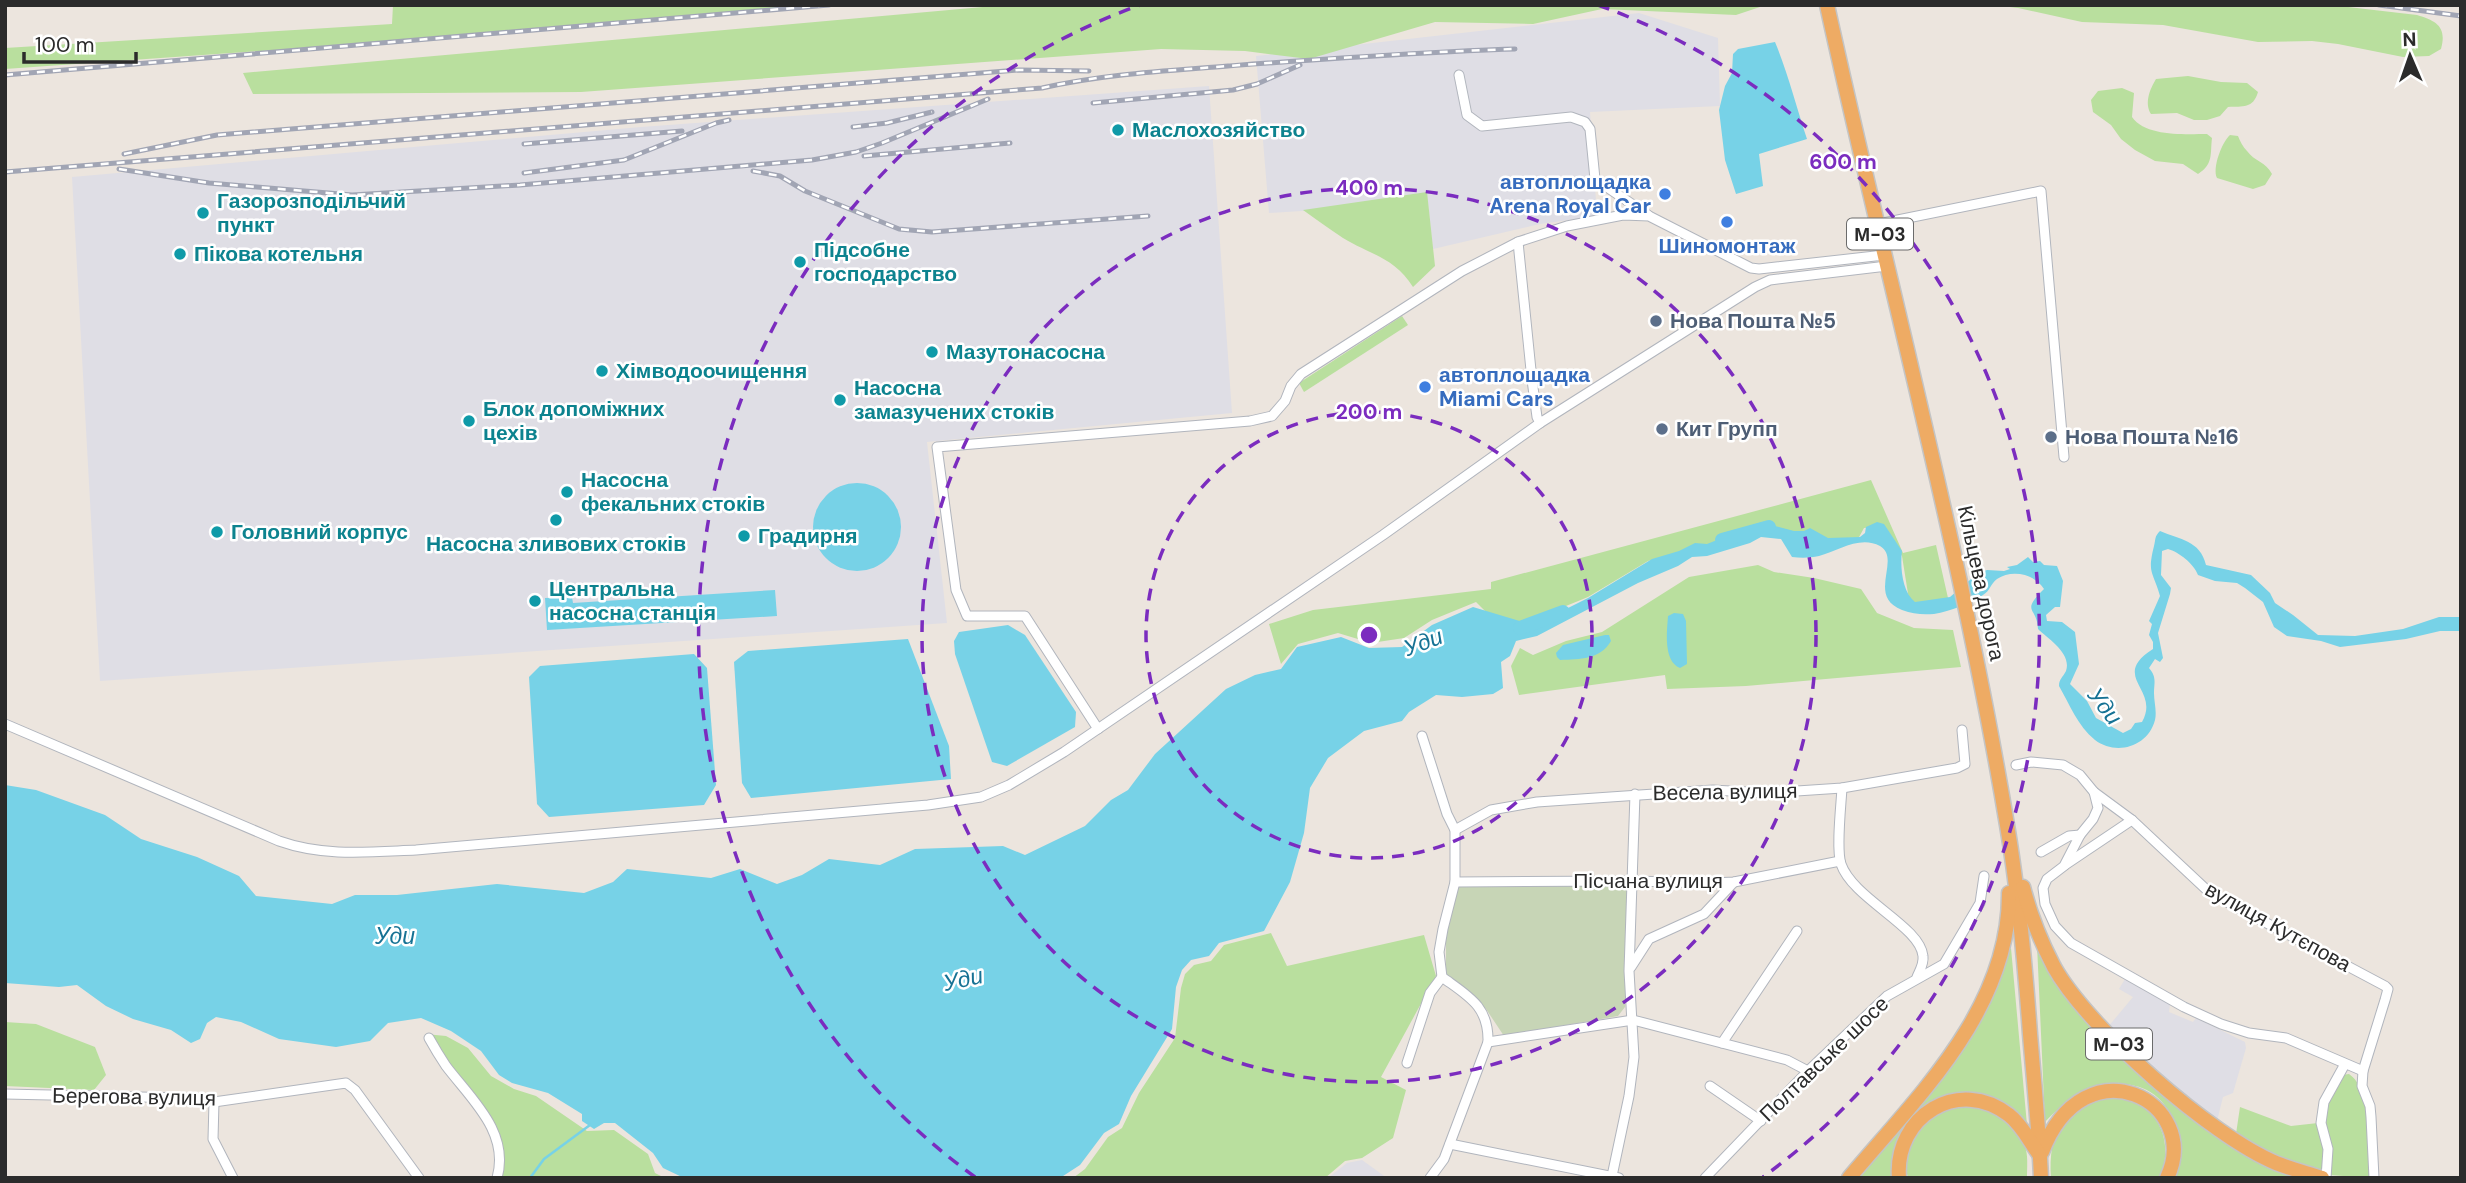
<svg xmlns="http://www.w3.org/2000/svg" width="2466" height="1183" viewBox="0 0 2466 1183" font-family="'DM Sans',sans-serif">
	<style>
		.industrial { fill: #dfdee5 }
		.green { fill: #b9df9e }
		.cemetery { fill: #c7d5b6 }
		.water { fill: #77d2e7 }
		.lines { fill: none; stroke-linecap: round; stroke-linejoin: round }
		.stream { stroke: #77d2e7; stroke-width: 2.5 }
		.river { stroke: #77d2e7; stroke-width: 14 }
		.minor-casing { stroke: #b1b5bd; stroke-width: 11 }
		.trunk-casing { stroke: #c4c4c4; stroke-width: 17 }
		.minor { stroke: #fff; stroke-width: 9 }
		.trunk { stroke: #eeab64; stroke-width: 14 }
		.rail-casing { stroke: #a1a5b4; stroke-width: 5 }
		.rail { stroke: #fff; stroke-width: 2.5; stroke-dasharray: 8; stroke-linecap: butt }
		.ring { fill: none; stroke: #7b2cbf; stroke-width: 3.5; stroke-dasharray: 12 9 }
		.culture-dot { fill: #0f9aa8; stroke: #fff; stroke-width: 2.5 }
		.shop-dot { fill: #3f7fe0; stroke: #fff; stroke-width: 2.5 }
		.service-dot { fill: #5c6f8a; stroke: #fff; stroke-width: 2.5 }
		.labels { text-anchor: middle; stroke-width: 5; stroke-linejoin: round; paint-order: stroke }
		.shield { fill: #fff; stroke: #6b6b6b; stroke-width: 2 }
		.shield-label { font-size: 19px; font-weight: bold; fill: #2b2b2b }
		.culture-label { font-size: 21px; font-weight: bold; fill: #0d838f; stroke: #fff; text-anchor: start }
		.shop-label { font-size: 21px; font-weight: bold; fill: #366cbe; stroke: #fff; text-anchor: end }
		.service-label { font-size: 21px; font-weight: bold; fill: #4e5e75; stroke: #fff; text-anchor: start }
		.street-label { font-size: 21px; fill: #2b2b2b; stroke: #fff }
		.water-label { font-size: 23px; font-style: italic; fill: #167294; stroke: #fff }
		.centre { fill: #7b2cbf; stroke: #fff; stroke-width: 3.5 }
		.ring-label { font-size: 21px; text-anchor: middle; font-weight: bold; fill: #7b2cbf; stroke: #fff; stroke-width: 5; stroke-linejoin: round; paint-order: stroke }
	</style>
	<rect width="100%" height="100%" fill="#ece5de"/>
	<g class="industrial">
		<polygon points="1639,13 1718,38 1720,106 1590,112 1597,216 1540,224 1433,249 1428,203 1269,213 1256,56"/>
		<polygon points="1209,86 1232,413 927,442 947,623 100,681 72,177 641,127"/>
		<polygon points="2125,979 2170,1004 2169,1012 2193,1022 2196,1018 2245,1042 2246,1048 2233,1093 2223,1097 2217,1121 2163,1077 2108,1027 2133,997 2119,989"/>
		<polygon points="1362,1160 1387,1178 1328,1178 1347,1163"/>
	</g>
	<g class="green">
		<polygon points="393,5 829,5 473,36 5,69 5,48 392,24"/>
		<polygon points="1005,5 1766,5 1736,15 1602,9 1533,24 1435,22 1309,59 1245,51 1161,49 581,92 253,94 243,73"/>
		<path d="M1993,5H2331L2417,15C2437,21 2447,27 2441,49L2429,56L2403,57L2338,44L2312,41L2258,42L2163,25L2082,22L2018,8Z"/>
		<path d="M2188,76L2221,82L2247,83L2258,92C2253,109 2243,106 2228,107L2220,116L2207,120H2194L2177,113L2151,114C2144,103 2150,89 2156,79Z"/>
		<path d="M2122,88L2134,93L2132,117C2146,137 2185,134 2207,134L2212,138C2210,153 2214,164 2198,174L2183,164L2155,161L2135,150L2121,139L2111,125L2093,112L2091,100L2098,91Z"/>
		<path d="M2230,135L2238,136C2240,141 2243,147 2247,151C2254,161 2266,162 2272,174L2265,185L2253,189L2217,178C2212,168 2222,142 2230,135Z"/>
		<path d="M1427,192L1435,266L1413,287C1394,257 1371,255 1343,238C1329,229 1316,219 1303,210Z"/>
		<polygon points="1402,316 1408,325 1304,392 1299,383"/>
		<polygon points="1871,480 1903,553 1936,545 1948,598 1915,604 1909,600 1902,556 1884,526 1864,528 1858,539 1823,538 1812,530 1799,532 1768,528 1648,561 1588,597 1544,615 1501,627 1476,602 1432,620 1404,638 1371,643 1338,633 1298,644 1281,664 1269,624 1313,610 1491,589 1491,582"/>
		<polygon points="1758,565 1774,572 1814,578 1861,589 1877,613 1914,628 1953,630 1961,667 1746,686 1667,689 1665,675 1519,695 1511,666 1520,648 1533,655 1566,641 1602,632 1689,577"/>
		<polygon points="1271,933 1287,966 1424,935 1436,976 1381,1077 1406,1090 1393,1138 1362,1158 1345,1161 1325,1178 1073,1178 1085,1169 1108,1137 1122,1128 1139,1093 1175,1038 1181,988 1185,974 1194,965 1211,961 1224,945"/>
		<path d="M2037,945L2168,1095L2308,1178H2174C2182,1162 2182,1146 2177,1130C2156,1061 2083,1080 2045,1122Z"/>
		<path d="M2011,948L2027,1125C2012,1101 1979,1087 1951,1095C1941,1099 1931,1106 1922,1111L1897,1178H1860L1901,1124L2005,954Z"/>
		<polygon points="5,1022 36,1024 95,1047 106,1075 94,1090 5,1086"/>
		<path d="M425,1034L446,1036L468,1048L491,1076L514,1089L536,1096L587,1131L614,1130L648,1154L655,1173L665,1178H495C503,1163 504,1154 499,1138L441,1063Z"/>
		<path d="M2349,1074C2373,1090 2370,1151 2371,1178L2329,1175L2277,1159L2236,1134L2240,1107L2291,1126L2318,1123L2342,1075Z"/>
		<path d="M2106,1097C2115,1098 2126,1098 2134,1102C2164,1115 2172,1149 2160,1178H2051C2048,1132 2062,1111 2106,1097Z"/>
		<path d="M1968,1103C1992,1112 2020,1121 2026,1150C2028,1158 2027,1169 2027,1178H1908C1899,1131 1929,1113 1968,1103Z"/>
	</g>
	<polygon class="cemetery" points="1459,885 1622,885 1627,890 1628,898 1625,1007 1618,1016 1504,1036 1486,1009 1446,975 1446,929"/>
	<g class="water">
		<path d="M1775,42C1788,73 1796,106 1807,139L1759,154L1763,186L1736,194L1725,160L1719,110L1725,86L1732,73L1733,54L1738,49Z"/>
		<circle cx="857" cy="527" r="44"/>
		<path d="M1877,522L1884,524L1902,551C1900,567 1902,592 1915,602L1950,597L1977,574L1987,570L2004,571L2010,569L2007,567L2017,565L2028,557L2033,562L2040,561L2044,565L2057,566L2063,581L2060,607H2055L2046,615L2047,621L2062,622L2075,632L2079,664L2070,684L2087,701L2096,718L2123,733L2131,729L2135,723L2142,722C2161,689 2109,677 2153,649V642L2149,635L2152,624L2149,621L2160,596C2153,571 2147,574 2154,546C2156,539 2154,537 2160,531C2180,540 2200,540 2206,565L2251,575L2270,593L2275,603L2293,615L2318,635L2355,636L2403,629L2439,617H2461V631H2440L2406,639L2340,647L2321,641L2287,636L2274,627L2263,602L2245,588L2237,583L2215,581L2198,575C2194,564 2179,552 2168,549L2162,551L2161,575L2171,588L2170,594L2158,633L2163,658L2160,662L2155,659L2149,668C2157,677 2154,683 2154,693C2154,702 2157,711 2155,720C2148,747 2116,756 2095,740C2077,725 2070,705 2059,686C2059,679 2063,677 2066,671C2072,653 2048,639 2038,629C2037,606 2020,613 2044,589C2035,574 2012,569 1997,579C1991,583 1990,591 1983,595C1969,604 1951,611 1934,614C1922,615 1913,614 1902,610C1866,596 1902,559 1880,546C1860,535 1838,551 1819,556C1810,558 1801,558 1792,557L1781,539L1761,537L1750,543L1707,556L1692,557L1678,566L1638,583L1537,636L1516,641L1510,656L1501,662L1503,688L1493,694L1462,697L1436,695L1409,712L1402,721L1364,731L1328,758L1310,788L1304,833L1290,882L1264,931L1219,943L1209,956L1191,960L1182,970L1176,987L1172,1029L1131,1096L1119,1124L1104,1133L1080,1165L1060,1178H684L663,1168L653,1153L615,1123H604L594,1129L582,1121V1114L548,1093L512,1083L499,1075L481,1051L451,1031L421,1018L388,1023L370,1041L336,1047L279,1039L241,1022L216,1017L207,1023L200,1039L191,1043L171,1030L133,1019L106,1006L77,985L59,987L5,983V785L36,790L105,815L141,839L197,857L239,876L256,896L332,904L355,895H397L497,884L584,893L613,882L627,869L711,878L740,869L777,884L802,875L829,859L880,865L915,849L1003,846L1025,855L1085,826L1111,800L1128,790L1155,754L1226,689L1255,675L1281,669L1297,647L1341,637L1369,648L1402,647L1432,625L1473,607L1523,622H1540L1588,598L1652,559L1679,551L1695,543L1707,544L1717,540L1749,533L1765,527L1775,526L1794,531H1804L1810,528L1828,538L1860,537L1865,533L1866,527Z"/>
		<polygon points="775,590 777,616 547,630 545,598 572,597 573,603"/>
		<path d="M1674,613L1683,614L1686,621L1687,664L1680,668C1663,661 1667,631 1668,616Z"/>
		<polygon points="1008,625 1025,635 1076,712 1075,727 1007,766 992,762 955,654 954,641 959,632"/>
		<path d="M1605,635H1609L1611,641C1600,660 1580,659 1560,660L1557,657L1556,653L1563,645Z"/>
		<polygon points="908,639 949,746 951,779 751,798 742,783 734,662 748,651"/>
		<polygon points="694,654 707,668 716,785 704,805 549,817 537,804 529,677 540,666"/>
	</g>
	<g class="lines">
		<polyline class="stream" points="530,1178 544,1159 590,1125"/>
		<g class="river">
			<polyline points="1722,540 1769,527"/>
			<polyline points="1520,628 1563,612"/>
		</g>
		<g class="minor-casing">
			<g id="minor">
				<polyline points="1459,75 1467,115 1482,126 1571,117 1585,122 1590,129 1595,179 1648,215"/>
				<polyline points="1878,224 2041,191 2064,457"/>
				<polyline points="1518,242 1532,380 1537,417 1540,423"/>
				<path d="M5,724L279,841C324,857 369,852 416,850L928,805L981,797L1009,785L1064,752L1383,535L1540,423L1755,287L1770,280L1887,266"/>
				<polyline points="1098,729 1025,616 967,616 956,590 937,447 1250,421 1272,416 1285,401 1291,386 1301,374 1462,271 1518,242 1567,226 1623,215 1649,216 1751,268 1759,269 1884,255"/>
				<path d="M1422,736L1447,814L1455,830V882L1443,929L1439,952L1442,977C1468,996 1489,1006 1488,1042L1444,1159L1430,1178"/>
				<polyline points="2016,765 2031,762 2063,765 2080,775 2094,792 2132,820 2210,893 2385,986 2388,989 2385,1000 2363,1071 2362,1086 2370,1106 2371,1117 2374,1178"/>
				<path d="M1842,788C1841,806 1836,849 1841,864C1853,899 1920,926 1923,956C1924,964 1920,970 1917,977"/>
				<polyline points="2094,792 2098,808 2093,819 2080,835 2064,866 2047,879 2043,888 2045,904 2055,926 2071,943 2184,1007 2221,1024 2249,1033 2286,1038 2363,1071"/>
				<polyline points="1455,830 1491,810 1537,802 1713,790 1765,793 1842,788 1957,768 1965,764 1962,730"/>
				<polyline points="2041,852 2069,836 2080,835"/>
				<polyline points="2065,865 2132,820"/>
				<polyline points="1455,882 1631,881 1714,883 1734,882 1840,861"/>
				<polyline points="1631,967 1649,939 1704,914 1734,882"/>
				<path d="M429,1038C434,1047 440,1057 446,1066C471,1099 510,1132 497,1178"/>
				<polyline points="1488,1042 1633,1020 1787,1060 1808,1071"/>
				<polyline points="1722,1043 1797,931"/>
				<polyline points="1407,1063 1430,993 1442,977"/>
				<polyline points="1710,1086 1761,1121"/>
				<polyline points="5,1094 185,1098 214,1102 346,1083 355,1090 419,1178"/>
				<polyline points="214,1102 213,1139 233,1178"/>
				<polyline points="1450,1144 1619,1178"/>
				<polyline points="1612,1176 1629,1096 1634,1057 1629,971 1635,794"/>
				<polyline points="1705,1178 1808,1071 1887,996 1944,964 1980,903 1984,876"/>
				<polyline points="2326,1178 2328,1149 2321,1123 2324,1102 2345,1064"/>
			</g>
		</g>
		<g class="trunk-casing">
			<g id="trunk">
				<path d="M1827,5C1887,279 1961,549 2007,825C2019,895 2025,964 2030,1034C2034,1082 2039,1130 2041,1178"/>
				<path d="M2023,887C2030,914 2041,942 2054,967C2088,1028 2211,1136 2276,1163C2291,1169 2307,1173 2322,1178"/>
				<path d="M2042,1152C2085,1040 2203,1102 2167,1178"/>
				<path d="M1849,1178C1918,1096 2010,1009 2009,893"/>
				<path d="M1899,1178C1894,1116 1959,1076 2009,1115C2022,1125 2030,1142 2039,1154"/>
			</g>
		</g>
		<use href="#minor" class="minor"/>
		<use href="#trunk" class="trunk"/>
		<g class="rail-casing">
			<g id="rail">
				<polyline points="2379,5 2461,16"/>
				<polyline points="5,75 829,5"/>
				<polyline points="1093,103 1233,90 1257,84 1300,65"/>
				<polyline points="853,127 887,123 932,112"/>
				<polyline points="524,144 682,131"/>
				<polyline points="124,154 217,135 1019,70 1089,71"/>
				<polyline points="864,156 1010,143"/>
				<polyline points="119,169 209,183 352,195 520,185 812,160 856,152 882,143 988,99"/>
				<polyline points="753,171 780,176 805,191 899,229 932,232 1148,216"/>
				<path d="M5,172L1042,88C1103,74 1166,71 1228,66C1324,59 1419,52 1515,49"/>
				<polyline points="524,173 624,160 716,123 729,120"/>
			</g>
		</g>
		<use href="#rail" class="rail"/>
	</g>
	<g class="ring">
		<circle cx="1369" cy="635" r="223"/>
		<circle cx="1369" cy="635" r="447"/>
		<path d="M975 1177A670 670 0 0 1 1140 5M1598 5A670 670 0 0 1 1763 1177"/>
	</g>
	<g class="culture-dot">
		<circle cx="1118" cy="130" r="7"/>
		<circle cx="203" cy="213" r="7"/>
		<circle cx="180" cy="254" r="7"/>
		<circle cx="800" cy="262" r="7"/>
		<circle cx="932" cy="352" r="7"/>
		<circle cx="602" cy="371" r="7"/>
		<circle cx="840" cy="400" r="7"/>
		<circle cx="469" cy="421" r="7"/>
		<circle cx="567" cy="492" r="7"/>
		<circle cx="556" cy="520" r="7"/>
		<circle cx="217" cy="532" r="7"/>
		<circle cx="744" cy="536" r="7"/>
		<circle cx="535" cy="601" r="7"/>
	</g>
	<g class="shop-dot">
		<circle cx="1665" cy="194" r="7"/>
		<circle cx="1727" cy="222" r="7"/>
		<circle cx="1425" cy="387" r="7"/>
	</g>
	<g class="service-dot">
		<circle cx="1656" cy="321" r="7"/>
		<circle cx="1662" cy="429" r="7"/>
		<circle cx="2051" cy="437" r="7"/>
	</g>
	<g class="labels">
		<g class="shield">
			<rect x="1847" y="218.5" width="66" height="31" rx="5"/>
			<rect x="2086" y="1028.5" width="66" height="31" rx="5"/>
		</g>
		<g class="shield-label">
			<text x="1880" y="241">М-03</text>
			<text x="2119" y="1051">М-03</text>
		</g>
		<g class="culture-label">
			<text x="1132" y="137">Маслохозяйство</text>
			<text x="217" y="208">Газорозподільчий<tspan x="217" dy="24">пункт</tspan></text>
			<text x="814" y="257">Підсобне<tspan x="814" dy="24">господарство</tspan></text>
			<text x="194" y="261">Пікова котельня</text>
			<text x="946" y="359">Мазутонасосна</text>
			<text x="616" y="378">Хімводоочищення</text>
			<text x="854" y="395">Насосна<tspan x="854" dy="24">замазучених стоків</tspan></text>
			<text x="483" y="416">Блок допоміжних<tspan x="483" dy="24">цехів</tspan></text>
			<text x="581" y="487">Насосна<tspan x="581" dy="24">фекальних стоків</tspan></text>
			<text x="231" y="539">Головний корпус</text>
			<text x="758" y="543">Градирня</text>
			<text x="556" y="551" text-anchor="middle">Насосна зливових стоків</text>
			<text x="549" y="596">Центральна<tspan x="549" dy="24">насосна станція</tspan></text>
		</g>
		<g class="shop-label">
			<text x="1651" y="189">автоплощадка<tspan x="1651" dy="24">Arena Royal Car</tspan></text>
			<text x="1727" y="253" text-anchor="middle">Шиномонтаж</text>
			<text x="1439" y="382" text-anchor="start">автоплощадка<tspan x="1439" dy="24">Miami Cars</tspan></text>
		</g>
		<g class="service-label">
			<text x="1670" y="328">Нова Пошта №5</text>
			<text x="1676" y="436">Кит Групп</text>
			<text x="2065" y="444">Нова Пошта №16</text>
		</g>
		<g class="street-label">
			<text transform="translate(1981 583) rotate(78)" y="7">Кільцева дорога</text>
			<text transform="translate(1725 792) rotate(-1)" y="7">Весела вулиця</text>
			<text x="1648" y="888">Пісчана вулиця</text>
			<text transform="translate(2278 927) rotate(29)" y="7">вулиця Кутєпова</text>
			<text transform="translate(1824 1059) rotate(-44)" y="7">Полтавське шосе</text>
			<text transform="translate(134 1097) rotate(1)" y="7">Берегова вулиця</text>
		</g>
		<g class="water-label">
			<text transform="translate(1423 642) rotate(-21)" y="8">Уди</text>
			<text transform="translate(2105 706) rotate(52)" y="8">Уди</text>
			<text x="395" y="944">Уди</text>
			<text transform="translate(963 979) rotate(-12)" y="8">Уди</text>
		</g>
	</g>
	<circle cx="1369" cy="635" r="10" class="centre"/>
	<g class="ring-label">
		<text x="1843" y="169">600 m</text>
		<text x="1369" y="195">400 m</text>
		<text x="1369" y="419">200 m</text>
	</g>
	<rect width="2466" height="1183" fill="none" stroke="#2b2b2b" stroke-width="14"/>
	<g transform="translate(2410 56) rotate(358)" stroke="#ffffff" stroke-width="5" paint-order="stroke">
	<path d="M0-5L12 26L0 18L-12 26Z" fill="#2b2b2b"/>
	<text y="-10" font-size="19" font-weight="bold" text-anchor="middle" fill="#2b2b2b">N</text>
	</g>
	<path d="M24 52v10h112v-10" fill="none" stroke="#2b2b2b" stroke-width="3.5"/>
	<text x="35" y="52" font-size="21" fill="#2b2b2b" stroke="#ffffff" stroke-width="5" paint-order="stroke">100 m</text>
</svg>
